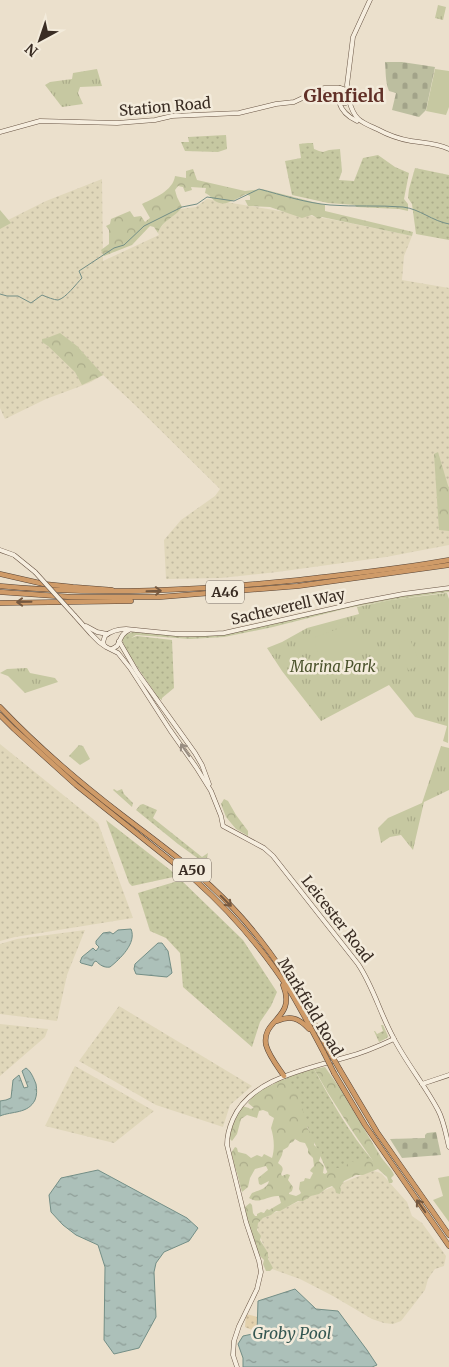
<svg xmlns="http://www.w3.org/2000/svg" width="449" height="1367" viewBox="0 0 449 1367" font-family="Merriweather,serif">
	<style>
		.farmland { fill: url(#farmland-dots) }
		.grass { fill: url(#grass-dots) }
		.forest { fill: url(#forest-crowns); fill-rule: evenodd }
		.sand { fill: url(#sand-dots) }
		.cemetery { fill: url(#cemetery-stones) }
		.park { fill: url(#park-tufts) }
		.garden { fill: #c6c8a1 }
		.water { fill: url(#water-ripples); stroke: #738e86 }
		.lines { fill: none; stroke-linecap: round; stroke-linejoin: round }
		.stream { stroke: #738e86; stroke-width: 1 }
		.secondary-casing { stroke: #685444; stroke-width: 5 }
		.highway-casing { stroke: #554235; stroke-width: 5.5 }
		.secondary { stroke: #f6eedf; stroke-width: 4 }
		.highway { stroke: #cf9b68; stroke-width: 4.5 }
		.secondary-bridge-casing { stroke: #685444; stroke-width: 5; stroke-linecap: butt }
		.highway-bridge-casing { stroke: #554235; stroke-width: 5.5; stroke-linecap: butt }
		.secondary-bridge { stroke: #f6eedf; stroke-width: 4 }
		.highway-bridge { stroke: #cf9b68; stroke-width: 4.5 }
		.oneway { stroke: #75583f }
		.oneway2 { stroke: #988d81 }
		.labels { text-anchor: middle; stroke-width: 5; stroke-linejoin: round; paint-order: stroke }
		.shield { fill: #f3ebdb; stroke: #71655a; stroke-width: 1 }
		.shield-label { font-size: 14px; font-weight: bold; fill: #392c23 }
		.street-label { font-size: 15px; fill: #392c23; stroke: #f3ebdb }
		.park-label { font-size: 15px; font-style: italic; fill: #4b532c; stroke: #f3ebdb }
		.water-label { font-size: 16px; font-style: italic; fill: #345752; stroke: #f3ebdb }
		.quarter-label { font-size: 18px; font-weight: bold; fill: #613027; stroke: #f3ebdb }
	</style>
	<defs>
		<pattern id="farmland-dots" width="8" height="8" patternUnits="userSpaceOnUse" patternTransform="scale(1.25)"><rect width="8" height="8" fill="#e0d7ba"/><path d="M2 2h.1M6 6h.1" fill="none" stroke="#c1b9a0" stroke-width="1.8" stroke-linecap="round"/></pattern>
		<pattern id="grass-dots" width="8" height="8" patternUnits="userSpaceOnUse" patternTransform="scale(1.25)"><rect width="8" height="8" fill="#c6c8a1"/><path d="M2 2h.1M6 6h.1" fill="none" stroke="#abac8a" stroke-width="1.8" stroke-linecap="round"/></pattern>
		<pattern id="forest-crowns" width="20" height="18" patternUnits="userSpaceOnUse" patternTransform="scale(1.25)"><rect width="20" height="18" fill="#c6c8a1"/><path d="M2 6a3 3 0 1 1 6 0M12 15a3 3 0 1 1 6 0" fill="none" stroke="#abac8a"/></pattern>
		<pattern id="sand-dots" width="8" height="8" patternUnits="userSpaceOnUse" patternTransform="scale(1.25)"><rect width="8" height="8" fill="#e3d1ad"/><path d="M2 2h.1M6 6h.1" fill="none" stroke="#c4b495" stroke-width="1.8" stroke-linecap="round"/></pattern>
		<pattern id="cemetery-stones" width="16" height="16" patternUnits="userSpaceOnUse" patternTransform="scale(1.25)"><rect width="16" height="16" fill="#bcbe9f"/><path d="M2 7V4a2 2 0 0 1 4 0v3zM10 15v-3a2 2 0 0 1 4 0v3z" fill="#a2a389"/></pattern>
		<pattern id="park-tufts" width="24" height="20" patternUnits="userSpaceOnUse" patternTransform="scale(1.25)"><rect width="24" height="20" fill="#c6c8a1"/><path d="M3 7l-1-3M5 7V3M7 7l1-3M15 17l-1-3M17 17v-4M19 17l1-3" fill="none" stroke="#abac8a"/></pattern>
		<pattern id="water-ripples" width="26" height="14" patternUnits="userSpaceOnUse" patternTransform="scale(1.25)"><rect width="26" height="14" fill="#acc0b9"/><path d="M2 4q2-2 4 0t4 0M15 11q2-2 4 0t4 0" fill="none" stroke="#8d9c96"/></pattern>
	</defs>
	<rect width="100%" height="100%" fill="#ebe0cc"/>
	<g class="farmland">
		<polygon points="102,179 103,261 159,235 158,233 160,228 168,219 181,209 196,207 207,199 335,220 412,236 404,256 402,280 449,288 449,545 386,557 277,572 221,578 166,579 164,540 181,520 215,496 220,489 134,404 103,375 89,383 46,399 5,419 0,408 0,224 46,201"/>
		<polygon points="0,744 98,823 133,918 15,937 0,941"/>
		<polygon points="85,930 67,975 57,1021 0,1014 0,944 17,939"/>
		<polygon points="119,1006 252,1086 230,1105 223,1127 156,1105 79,1061"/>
		<polygon points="0,1024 48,1029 45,1037 0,1076"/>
		<polygon points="75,1066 154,1111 114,1143 45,1126"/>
		<polygon points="373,1171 378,1172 382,1174 407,1202 412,1216 422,1223 446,1256 444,1266 435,1269 432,1273 428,1279 425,1290 401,1321 393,1324 384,1323 372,1319 333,1296 300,1279 272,1269 255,1222 306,1198 364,1174"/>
	</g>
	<g class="grass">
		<polygon points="226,135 227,149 218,152 185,151 181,142 189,142 188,137"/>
		<polygon points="308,143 313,143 314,149 319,151 323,152 329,150 340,149 342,171 339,180 354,181 363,158 378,155 395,167 409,173 404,199 408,204 408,211 399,209 356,207 355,205 328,203 292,195 285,161 301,158 299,144"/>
		<polygon points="415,168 449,175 449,240 416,234 412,204 408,198 409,189"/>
		<polygon points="449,590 449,592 391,600 348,608 273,627 224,637 190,639 136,635 131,638 137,636 172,640 174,688 162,698 162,700 156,697 155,693 127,652 122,640 125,635 135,631 184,637 224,635 364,603 403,596"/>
		<polygon points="114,789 117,791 122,789 124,794 133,803 132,807 113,790"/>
		<polygon points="143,804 157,810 153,818 202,857 208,853 207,858 211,868 178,844 136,810 140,805"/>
		<polygon points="106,820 178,876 132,886 129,883"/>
		<polygon points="181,880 243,940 277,992 271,1006 260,1022 252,1047 183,987 180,953 166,938 150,931 138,893"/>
		<polygon points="381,1025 383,1025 388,1036 387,1038 379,1042 374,1031 375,1031 377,1034 383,1031"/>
		<path d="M314,1069C331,1101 350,1134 374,1162L330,1178L299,1108L282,1081L290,1076Z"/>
	</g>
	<g class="forest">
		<path d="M193,169L197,180L245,191L262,189L325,205V211L413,232L412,236L322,217L319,219L312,215L302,218L270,207L248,206L245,200H250V196L246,194C237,198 225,208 215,201C211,198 210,195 205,193L206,188L191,187L192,190L185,192L183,187L178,186L175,190L177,197L182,207C175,218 163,219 158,233L154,227L150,226L132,245L104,256L101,250L109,244V230L106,226L110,224L111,219L130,211L134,217L141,216L145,222L150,218L142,204C154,198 173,191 175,176L186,178V171Z"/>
		<polygon points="0,210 11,223 0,229"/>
		<polygon points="60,333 77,346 103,375 82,385 75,372 48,346 42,342 42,339 47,338"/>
		<polygon points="438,452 449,489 449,531 439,530 434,454"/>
		<polygon points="224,799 228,801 236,815 248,831 248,836 236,829 226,817 221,804"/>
		<path d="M325,1067L339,1087L381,1157C385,1163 392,1169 394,1175L391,1178L393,1181L392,1183H389L387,1177L378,1169L363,1175H356L344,1181L340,1187L341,1190L340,1194L336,1193L335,1189L332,1186L327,1188L319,1194L311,1196L303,1201H298L280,1211H276L271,1215L263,1218L258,1223L257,1230L261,1236L260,1240L268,1253V1259L273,1268L270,1271H266L263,1264L264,1260L257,1253V1246L252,1235L246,1216L245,1207L250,1203L252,1205L253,1213L255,1216H257V1214L261,1212L264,1213L267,1209L269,1210L281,1203L279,1196C268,1195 259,1205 249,1198L252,1193C259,1190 267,1189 269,1181L261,1185L259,1184L258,1178L268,1170L266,1166L255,1169L250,1178L248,1187L242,1192C239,1182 238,1174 234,1165C233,1160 233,1157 231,1153L235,1147L237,1148L238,1152L246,1154L251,1158L257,1155L262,1157L264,1154L272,1158C275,1148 274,1138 271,1128L274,1118L269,1115L268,1112L263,1110L259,1111L257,1118L247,1115L241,1119L237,1134L232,1141L228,1137L231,1128L242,1106L249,1108L250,1109L254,1108L248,1103L252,1097L256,1094V1091L272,1085L281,1079L291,1083L296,1092L299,1096C299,1101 305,1117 308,1122L307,1127C310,1133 316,1138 314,1145L322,1152L319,1161L324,1166L323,1173L325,1174L333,1168H344L350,1161L357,1163L360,1159L367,1161L370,1160L373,1161C352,1131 332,1101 314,1069ZM295,1139L300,1142L305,1143L308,1149V1153L313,1158L314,1166L311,1169L310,1171L313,1173L310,1179L305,1178L304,1181L300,1182L299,1189L301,1193L300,1194L296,1196L289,1194V1193L292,1191L293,1187L288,1180L290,1175L287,1174L282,1176L281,1174C284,1168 283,1167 278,1163L282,1155L283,1150L288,1147L290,1143L293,1142Z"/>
	</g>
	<polygon class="sand" points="246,1314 258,1317 257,1330 252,1330 245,1327"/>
	<g class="cemetery">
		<path d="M385,62H402L435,67L426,110L419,117L392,110L396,93L389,91C385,81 386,72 385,62Z"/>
		<polygon points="436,1132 441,1155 402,1158 390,1139 425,1138 425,1135 427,1133"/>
	</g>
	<g class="park">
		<polygon points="438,5 446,7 443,20 435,18"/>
		<polygon points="97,69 102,86 80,87 78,93 83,104 62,107 45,85 50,82 72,79 73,73"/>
		<polygon points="447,593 449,599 448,743 443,741 447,726 415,717 389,685 321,721 282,671 267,648 282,642 307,628 359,614 357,607 391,600"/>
		<polygon points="27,668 30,673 55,678 58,682 25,693 8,676 0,673 7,669"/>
		<polygon points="79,745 83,746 90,759 80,765 69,756"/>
		<polygon points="441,746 449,748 449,790 424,802 413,850 401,835 390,837 381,843 378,828 388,818 422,803"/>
	</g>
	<g class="garden">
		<polygon points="435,69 449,71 449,107 446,115 426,111"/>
		<polygon points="356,622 366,651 323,666 313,638"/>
		<polygon points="410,639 420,665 408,670 398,643"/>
		<polygon points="449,1176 449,1222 433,1200 443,1196 438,1178"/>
	</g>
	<g class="water">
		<path d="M131,929C137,943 120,959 110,967C104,968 100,965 96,961L94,962L92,966L81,963L80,962L82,957L93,948L96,951L99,947L96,944V941L103,933L110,932L113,934L118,930Z"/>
		<polygon points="158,943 162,943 168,951 172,973 167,977 136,974 134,969 135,964"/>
		<path d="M26,1068C31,1071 34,1079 36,1084C37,1090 37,1095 35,1100C28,1114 12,1111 0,1116V1101L6,1100L11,1098L13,1080L19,1075L24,1088L28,1087L22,1071Z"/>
		<polygon points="98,1170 187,1218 198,1228 189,1241 164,1252 156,1263 154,1272 156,1317 139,1348 114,1354 104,1340 105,1267 98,1245 76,1235 63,1225 51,1212 49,1195 61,1178"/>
		<polygon points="295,1289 316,1309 338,1311 367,1350 377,1365 372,1367 243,1367 243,1358 238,1344 243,1336 257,1333 258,1301"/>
	</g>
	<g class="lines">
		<path class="stream" d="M0,294L7,296H18L31,303L42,295C47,297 54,300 58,300C66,298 76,284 82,278L79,271L114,248L124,245L144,226L182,207L197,204L207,197L234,201L259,189C282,195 306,203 330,205C354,207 379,205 403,207C420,209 432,221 449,224"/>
		<g class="secondary-casing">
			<g id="secondary">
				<path d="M340,88C347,89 350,94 349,100L346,103H343L338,100L337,92Z"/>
				<polyline points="348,92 347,85 353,37 370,0"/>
				<path d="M349,100C354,120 361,122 377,129C388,135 399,139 411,141C424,143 437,143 449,149"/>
				<path d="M339,102C342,112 348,117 357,121"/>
				<polyline points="0,132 40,121 117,123 155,120 172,116 239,113 276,104 294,102 324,88 340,88"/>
				<polyline points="0,550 14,555 35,572"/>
				<path d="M75,616L91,634L99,642L106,647L118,653L130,668L170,730L196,767L211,791L221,816L223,826L264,848L273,856L358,964C373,986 380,1013 393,1037C406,1063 425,1085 438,1110C444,1121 446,1135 449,1147"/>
				<polyline points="86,626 97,632 107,634"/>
				<polyline points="119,641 137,672 195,753 202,765 209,784"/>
				<path d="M104,645L103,642L105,636C111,631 118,629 126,629L176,634H205L224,633L361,602L403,594L449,588"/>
				<path d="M112,649L117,646C121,639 121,634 129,630"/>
				<polyline points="422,1084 449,1075"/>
				<path d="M237,1367L233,1355L234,1341L239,1326L257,1289L261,1272L259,1261L246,1222L227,1145C227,1136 229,1128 233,1119C251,1078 308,1069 347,1057C363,1053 379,1046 394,1039"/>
			</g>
		</g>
		<g class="highway-casing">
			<g id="highway">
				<polyline points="0,574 44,584 73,587 112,590"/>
				<path d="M0,586C101,596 198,590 299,580C349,574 399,569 449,560"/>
				<polyline points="0,592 71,597 160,597 298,586 449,565"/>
				<polyline points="0,603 131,601"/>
				<path d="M0,707C37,746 79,782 122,815C160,844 199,872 232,907C273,950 302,999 329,1051"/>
				<path d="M0,715L14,729L76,785L195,880C233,914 266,953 293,996C304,1015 314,1034 324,1053"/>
				<path d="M283,985C297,1019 261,1019 266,1045C269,1056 278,1067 284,1076"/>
				<path d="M277,1021C290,1015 299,1018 309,1029"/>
				<polyline points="340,1070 377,1132 449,1235"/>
				<polyline points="334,1073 365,1125 449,1246"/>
			</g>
		</g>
		<use href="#secondary" class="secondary"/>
		<use href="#highway" class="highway"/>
		<g class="secondary-bridge-casing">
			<polyline id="secondary-bridge" points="35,572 75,616"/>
		</g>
		<g class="highway-bridge-casing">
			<g id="highway-bridge">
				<polyline points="329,1051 340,1070"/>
				<polyline points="324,1053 334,1073"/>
			</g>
		</g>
		<use href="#secondary-bridge" class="secondary-bridge"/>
		<use href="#highway-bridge" class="highway-bridge"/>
	</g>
	<defs><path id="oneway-shaft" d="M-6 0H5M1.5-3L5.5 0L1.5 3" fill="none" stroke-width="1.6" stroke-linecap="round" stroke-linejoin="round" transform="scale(1.25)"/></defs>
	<g class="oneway">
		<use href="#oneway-shaft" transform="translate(154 591) rotate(-2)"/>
		<use href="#oneway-shaft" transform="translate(24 602) rotate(179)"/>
		<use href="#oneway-shaft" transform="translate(226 901) rotate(45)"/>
		<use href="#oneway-shaft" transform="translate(421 1206) rotate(-125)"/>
	</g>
	<use class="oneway2" href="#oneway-shaft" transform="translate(185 750) rotate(-125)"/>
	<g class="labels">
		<g class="shield">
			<rect x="206" y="580.5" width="38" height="23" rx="4"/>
			<rect x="173" y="858.5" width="38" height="23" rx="4"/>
		</g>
		<g class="shield-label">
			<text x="225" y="597">A46</text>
			<text x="192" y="875">A50</text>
		</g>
		<g class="street-label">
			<text transform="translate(165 107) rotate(-5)" y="5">Station Road</text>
			<text transform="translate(288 607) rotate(-13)" y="5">Sacheverell Way</text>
			<text transform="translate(337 919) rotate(52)" y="5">Leicester Road</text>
			<text transform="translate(310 1007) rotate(59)" y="5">Markfield Road</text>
		</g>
		<g class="park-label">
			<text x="333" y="672">Marina Park</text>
		</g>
		<g class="water-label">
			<text x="292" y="1339">Groby Pool</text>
		</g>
		<g class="quarter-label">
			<text x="344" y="102">Glenfield</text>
		</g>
	</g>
	<g transform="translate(40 40) rotate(220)" stroke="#f3ebdb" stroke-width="4" paint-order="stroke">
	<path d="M0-4L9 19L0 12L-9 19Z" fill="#392c23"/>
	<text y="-8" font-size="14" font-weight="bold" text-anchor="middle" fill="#392c23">N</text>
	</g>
</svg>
